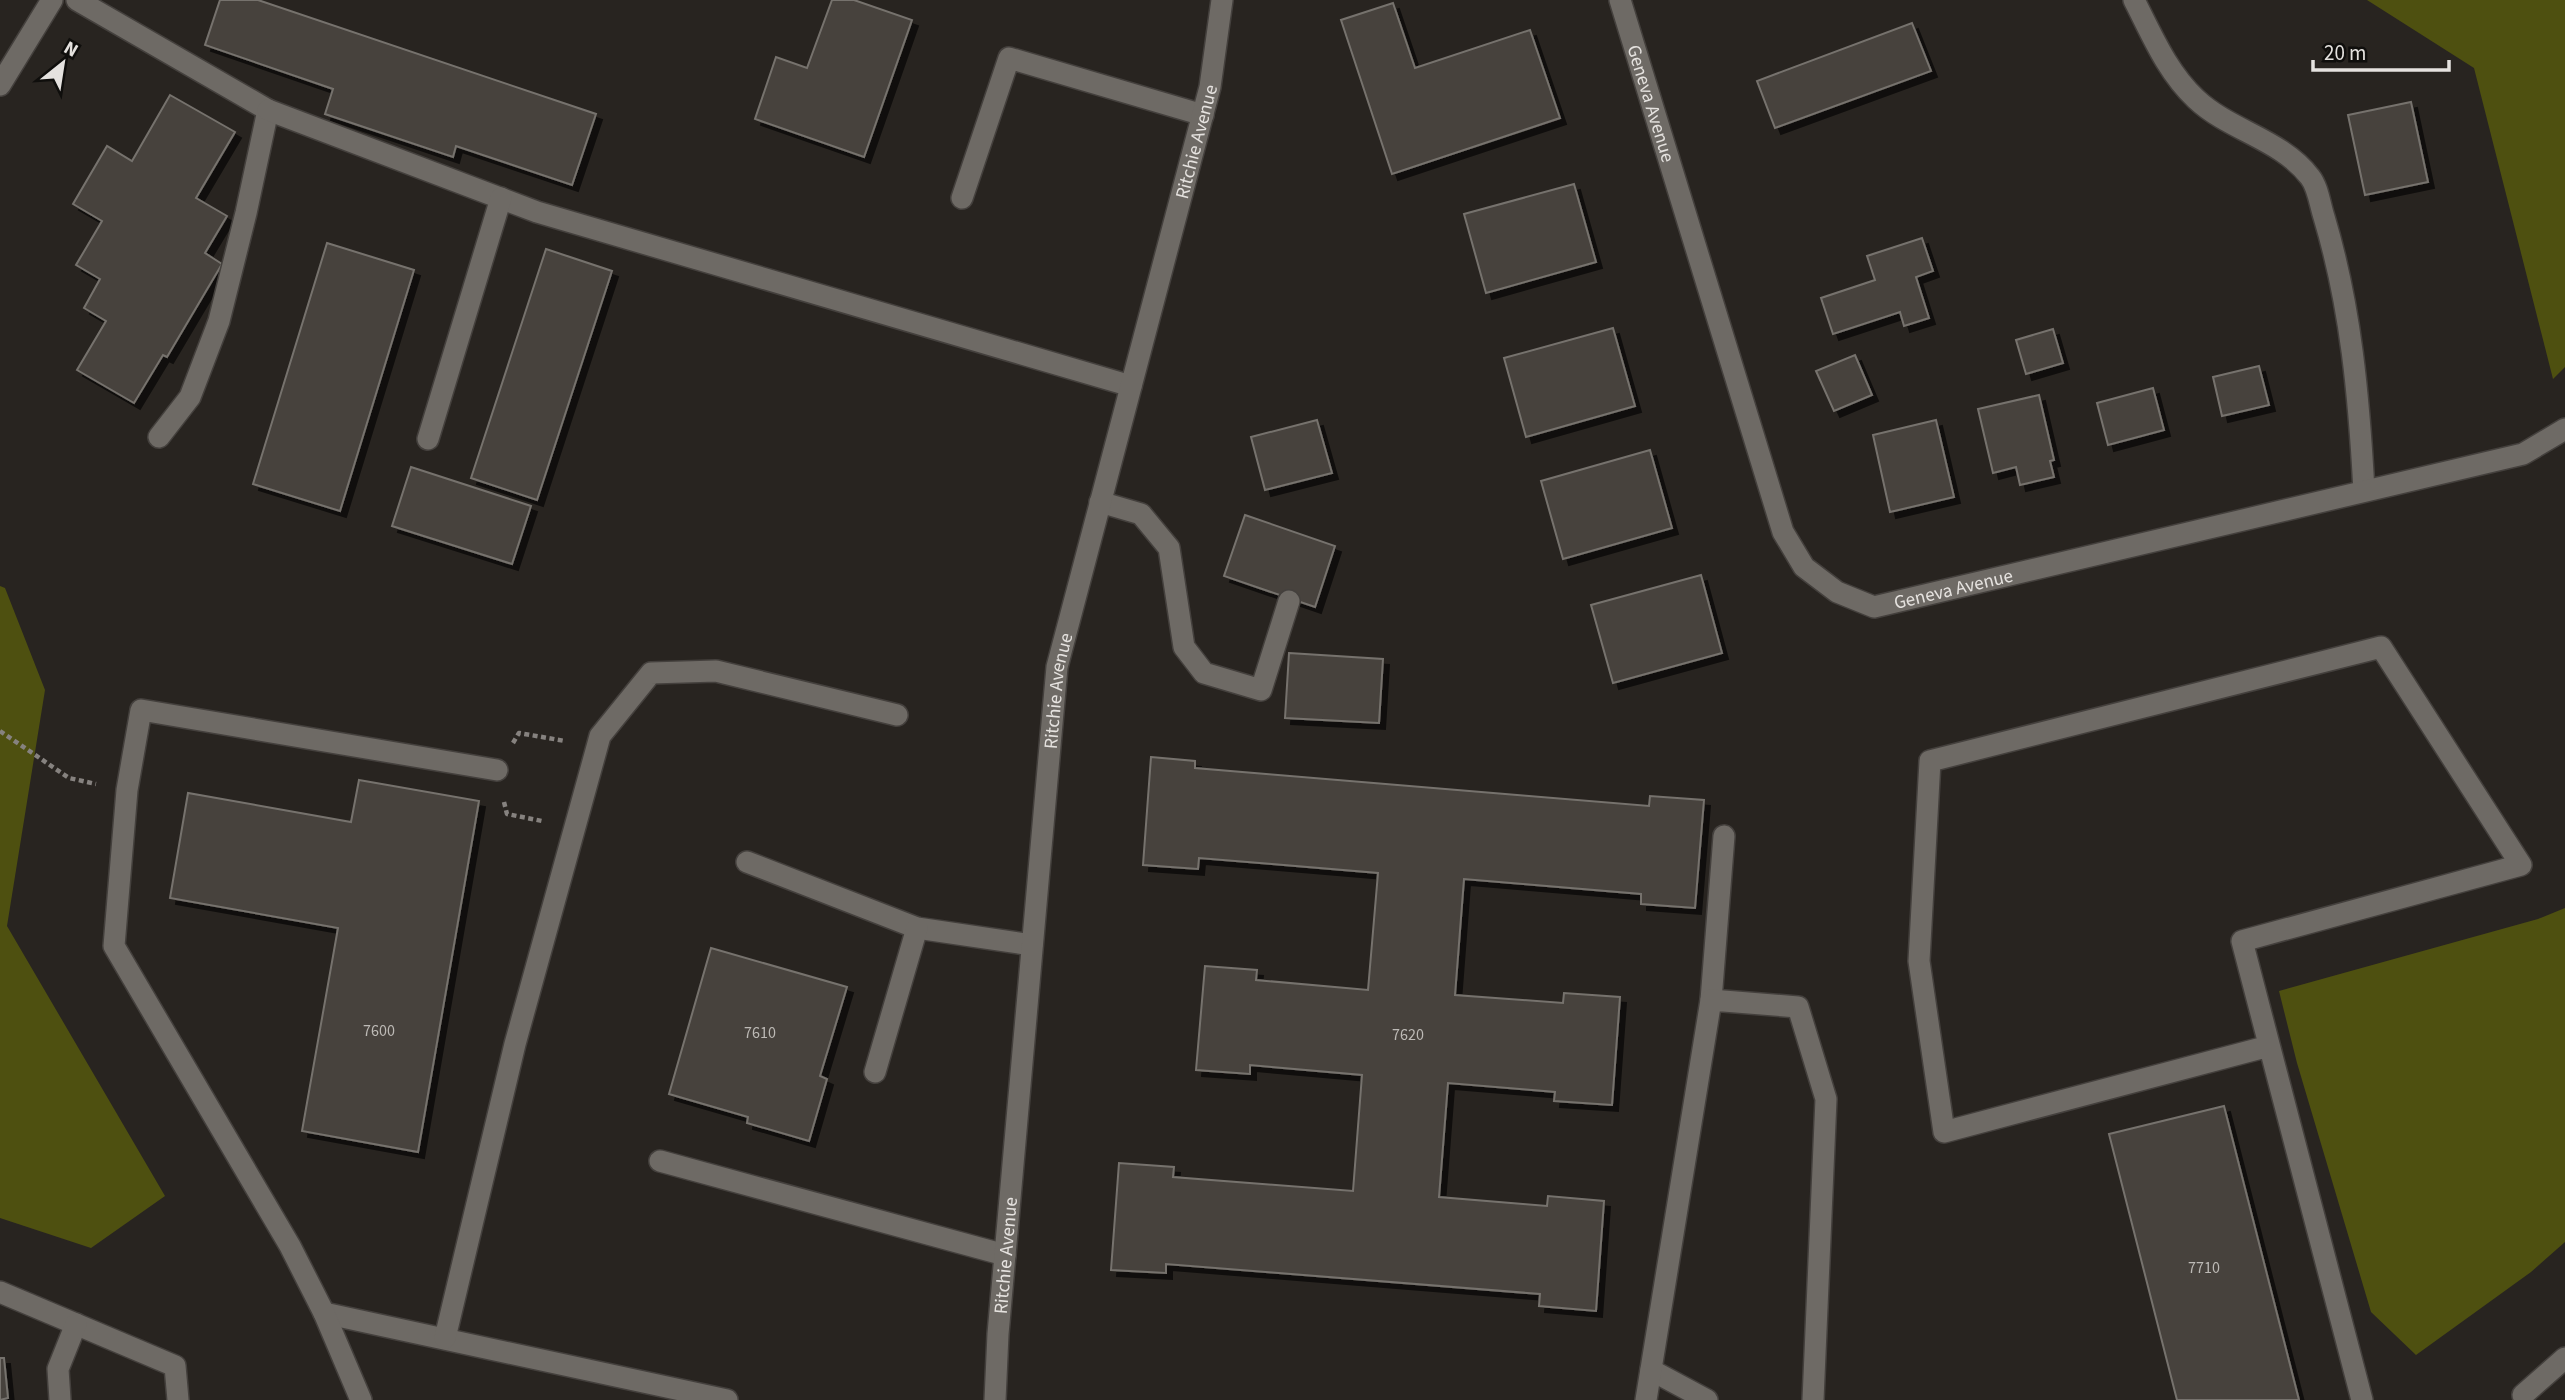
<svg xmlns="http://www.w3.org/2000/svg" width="2565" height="1400" viewBox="0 0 2565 1400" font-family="'Source Sans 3',sans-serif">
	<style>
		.forest { fill: #4e5010 }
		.building { fill: #46423d; stroke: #76726d; stroke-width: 2; filter: url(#shadow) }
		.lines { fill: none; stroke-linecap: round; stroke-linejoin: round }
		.lane-casing { stroke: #44403d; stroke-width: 24 }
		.street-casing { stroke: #44403d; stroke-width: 24 }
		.path { stroke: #86827f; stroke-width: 4.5; stroke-dasharray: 5 3.5; stroke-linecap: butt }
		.lane { stroke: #6e6a65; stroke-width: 21 }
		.street { stroke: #6e6a65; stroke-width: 21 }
		.labels { text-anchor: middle; stroke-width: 7; stroke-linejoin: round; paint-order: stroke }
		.number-label { font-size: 16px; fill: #bdbab6 }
		.street-label { font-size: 19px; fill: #e5e2df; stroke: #0f0e0c }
	</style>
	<defs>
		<filter id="shadow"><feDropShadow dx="6" dy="6" stdDeviation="0" flood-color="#0009"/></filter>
	</defs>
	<rect width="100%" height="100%" fill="#282420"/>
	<g class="forest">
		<polygon points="2367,0 2565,0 2565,367 2553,379 2474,68"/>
		<polygon points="0,586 5,588 45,690 7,926 165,1196 91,1248 0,1218"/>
		<polygon points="2565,908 2565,1242 2531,1272 2416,1355 2371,1312 2297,1063 2279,991 2538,919"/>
	</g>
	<g class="building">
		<polygon points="220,0 258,0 596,114 572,185 456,146 453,157 325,114 333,89 205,45"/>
		<polygon points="832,0 854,0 912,20 864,157 755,119 776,57 807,68"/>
		<polygon points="1393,3 1415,68 1530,30 1560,118 1392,174 1341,20"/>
		<polygon points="1912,23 1931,71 1775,128 1757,81"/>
		<polygon points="170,95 235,132 196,198 227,216 205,253 222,264 167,357 163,355 134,403 77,370 106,321 84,308 100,279 76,265 102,221 73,204 107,146 132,161"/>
		<polygon points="2411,102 2428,182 2365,195 2348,115"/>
		<polygon points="1574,184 1596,262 1486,293 1464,214"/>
		<polygon points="1922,238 1933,271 1916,277 1929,318 1904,326 1900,312 1833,334 1821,298 1875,280 1867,256"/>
		<polygon points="327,243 414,270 340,511 253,484"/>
		<polygon points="546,249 612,271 537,500 471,478"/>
		<polygon points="1613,328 1635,406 1526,437 1504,358"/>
		<polygon points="2053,329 2063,363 2026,374 2016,340"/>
		<polygon points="1855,355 1872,395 1834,411 1816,371"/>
		<polygon points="2259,366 2269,405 2222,416 2213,377"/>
		<polygon points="2153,388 2164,430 2108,445 2097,403"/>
		<polygon points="2039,395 2054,460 2050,461 2054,477 2020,485 2016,467 1993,473 1978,409"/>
		<polygon points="1317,420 1332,473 1265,490 1251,437"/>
		<polygon points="1936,420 1954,497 1890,512 1873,435"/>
		<polygon points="1650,450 1672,528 1563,559 1541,481"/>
		<polygon points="411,467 531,506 512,564 392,526"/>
		<polygon points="1245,515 1335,546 1315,607 1224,576"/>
		<polygon points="1701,575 1722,653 1613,683 1591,605"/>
		<polygon points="1289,653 1383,659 1379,723 1285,718"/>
		<polygon points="1151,757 1195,761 1195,768 1649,806 1650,796 1704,800 1695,908 1641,904 1641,894 1464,879 1455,995 1563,1003 1564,993 1620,997 1612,1105 1554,1101 1555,1092 1448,1083 1439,1197 1547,1206 1548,1196 1604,1201 1596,1311 1539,1306 1540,1294 1166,1264 1166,1273 1111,1270 1119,1163 1174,1167 1173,1177 1353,1191 1362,1075 1250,1065 1250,1074 1196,1070 1205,966 1257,970 1256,980 1368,990 1378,873 1199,858 1198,869 1143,865"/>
		<polygon points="359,780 479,801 418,1152 302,1131 338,928 170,898 188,793 351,822"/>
		<polygon points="711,948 847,987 820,1076 827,1079 809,1141 747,1123 748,1117 669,1094"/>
		<polygon points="2224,1106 2299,1400 2177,1400 2109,1134"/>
		<polygon points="0,1358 4,1358 8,1398 0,1400"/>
	</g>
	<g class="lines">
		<g class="lane-casing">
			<g id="lane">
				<polyline points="77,0 268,110 246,213 219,321 190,397 159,437"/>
				<path d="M2134,0C2152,35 2167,72 2196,99C2230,131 2281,139 2310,177C2318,187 2320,205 2324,217C2351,307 2359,397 2364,491"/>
				<polyline points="268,110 537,212 1131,386"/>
				<polyline points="962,198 1009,58 1203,115"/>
				<polyline points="428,439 501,198"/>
				<polyline points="1100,502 1141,514 1169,548 1184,647 1204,673 1261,690 1289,601"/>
				<polyline points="747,862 917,928 1032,945"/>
				<polyline points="1711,1000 1724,836"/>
				<polyline points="2269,1046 1944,1132 1919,961 1930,761 2381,647 2521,865 2242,941 2362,1400"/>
				<polyline points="875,1072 917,928"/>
				<polyline points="660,1161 1005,1255"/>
				<polyline points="0,1292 175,1366 178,1400"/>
				<polyline points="324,1313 727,1400"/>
				<polyline points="445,1338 515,1044 597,747 600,736 651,673 716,671 897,715"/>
				<polyline points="1651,1370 1707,1400"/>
				<polyline points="2523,1395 2565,1358"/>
				<polyline points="60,1400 58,1369 76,1324"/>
				<polyline points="361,1400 324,1313 290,1246 114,946 127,790 141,710 497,770"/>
				<polyline points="1646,1400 1711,1000 1798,1007 1826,1099 1813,1400"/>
			</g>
		</g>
		<g class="street-casing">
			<g id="street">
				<path id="s1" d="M1620,0L1783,532L1804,567L1837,592L1874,607L2523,454L2565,429"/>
				<polyline points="0,85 52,0"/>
				<path id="s2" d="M995,1400L998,1334L1057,667L1210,87L1222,0"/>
			</g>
		</g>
		<g class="path">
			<polyline points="0,731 69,778 96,784"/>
			<polyline points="513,743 519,733 565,741"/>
			<polyline points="504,802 507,814 542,821"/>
		</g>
		<use href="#lane" class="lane"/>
		<use href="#street" class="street"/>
	</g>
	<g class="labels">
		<g class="number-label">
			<text x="379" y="1036">7600</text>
			<text x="760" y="1038">7610</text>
			<text x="1408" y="1040">7620</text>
			<text x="2204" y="1273">7710</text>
		</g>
		<g class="street-label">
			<text dy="7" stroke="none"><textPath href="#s1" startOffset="108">Geneva Avenue</textPath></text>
			<text dy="7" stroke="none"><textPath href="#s2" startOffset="1279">Ritchie Avenue</textPath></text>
			<text dy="7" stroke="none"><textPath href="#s1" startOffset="760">Geneva Avenue</textPath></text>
			<text dy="7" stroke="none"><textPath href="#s2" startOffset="712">Ritchie Avenue</textPath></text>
			<text dy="7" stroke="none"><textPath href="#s2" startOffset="145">Ritchie Avenue</textPath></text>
		</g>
	</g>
	<g transform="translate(63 63) rotate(30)" stroke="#0f0e0c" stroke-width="5" paint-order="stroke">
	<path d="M0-5L12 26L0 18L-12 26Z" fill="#e5e2df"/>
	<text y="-10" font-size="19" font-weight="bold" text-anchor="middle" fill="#e5e2df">N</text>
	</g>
	<path d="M2313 60v10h136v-10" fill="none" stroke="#e5e2df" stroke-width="3.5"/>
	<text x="2324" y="60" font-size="21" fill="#e5e2df" stroke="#0f0e0c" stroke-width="5" paint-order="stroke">20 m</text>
</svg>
